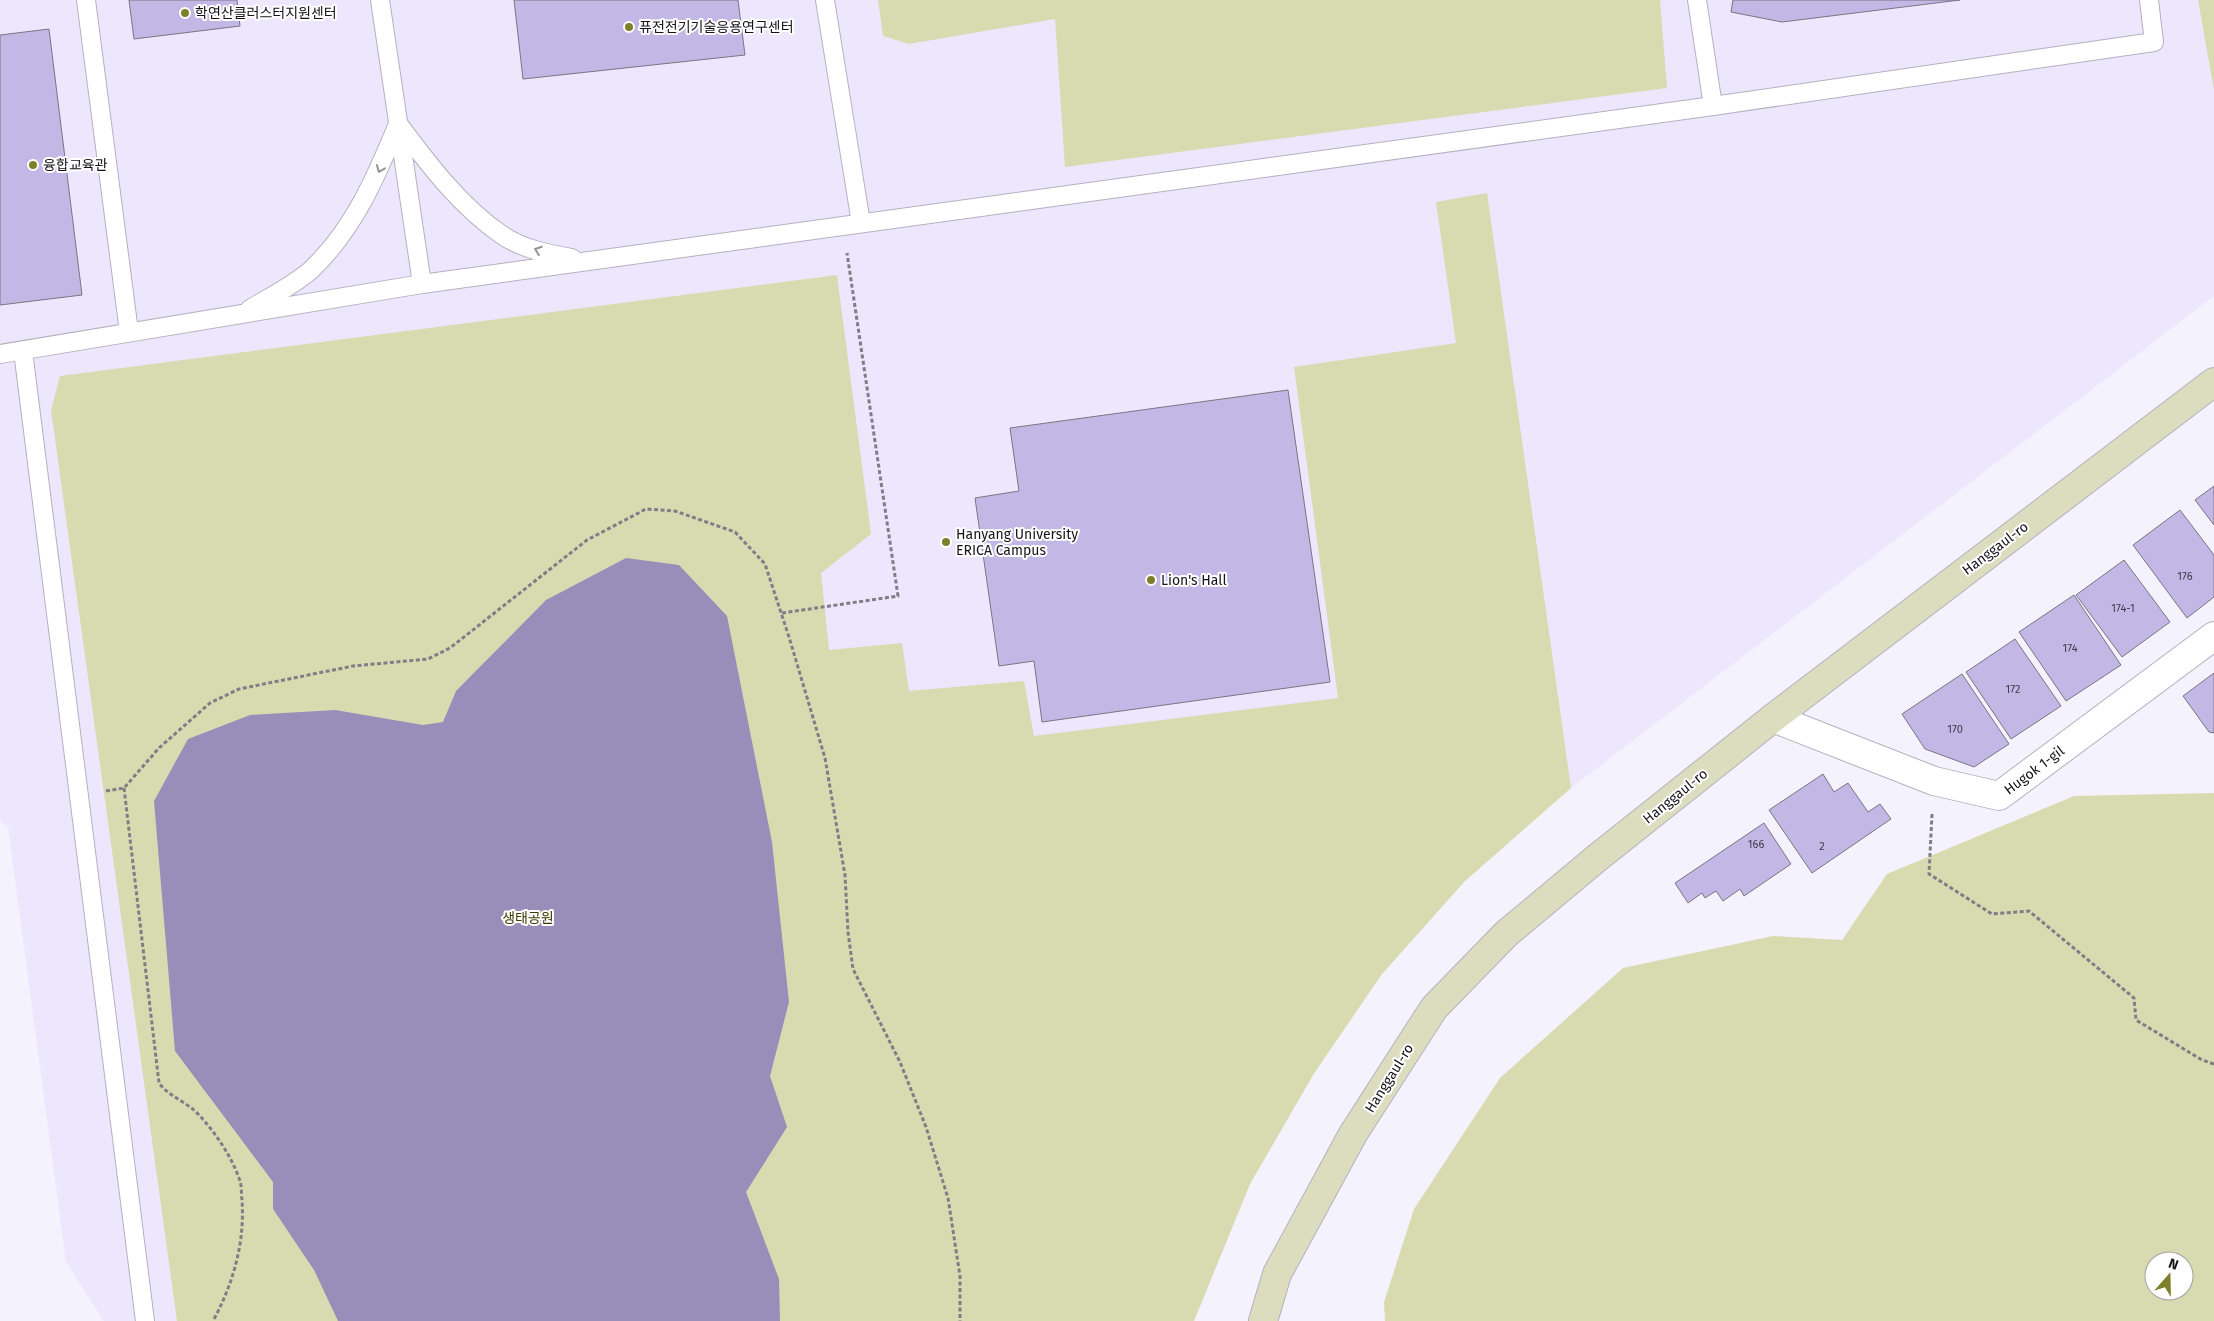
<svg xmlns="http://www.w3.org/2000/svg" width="2214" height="1321" viewBox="0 0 2214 1321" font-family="'Fira Sans','Noto Sans KR',sans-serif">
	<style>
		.built { fill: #ece7fd }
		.green { fill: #d8dbb0; fill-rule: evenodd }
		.water { fill: #998db9 }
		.building { fill: #c3b7e5; stroke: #797682 }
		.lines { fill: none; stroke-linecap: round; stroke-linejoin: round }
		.lane-casing { stroke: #b4b1bf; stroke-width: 20 }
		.street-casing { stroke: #b4b1bf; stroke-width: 30 }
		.secondary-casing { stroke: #b4b1bf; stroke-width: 30 }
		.path { stroke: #7f7e86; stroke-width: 3; stroke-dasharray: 4 2.5; stroke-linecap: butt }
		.lane { stroke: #fff; stroke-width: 18 }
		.street { stroke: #fff; stroke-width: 28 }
		.secondary { stroke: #dcddbe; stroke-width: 28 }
		.oneway { stroke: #959597 }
		.poi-dot { fill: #7d7f29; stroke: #fff; stroke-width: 2 }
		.labels { text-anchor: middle; stroke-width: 4; stroke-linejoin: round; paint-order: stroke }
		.number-label { font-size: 11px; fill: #403c4b }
		.poi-label { font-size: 14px; fill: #141318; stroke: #fff; text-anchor: start }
		.street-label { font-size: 14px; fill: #141318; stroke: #fff }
		.park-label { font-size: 14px; fill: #3b3c00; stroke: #fff }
	</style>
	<rect width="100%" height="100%" fill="#f4f2fd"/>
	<polygon class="built" points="0,0 2214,0 2214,296 1571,788 1465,881 1382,974 1313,1075 1250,1184 1194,1321 104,1321 66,1262 8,827 0,820"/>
	<g class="green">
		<polygon points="878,0 1660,0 1667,88 1065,167 1055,19 909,44 883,36"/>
		<polygon points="2198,0 2214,0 2214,90"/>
		<polygon points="1487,193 1571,788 1465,881 1382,974 1313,1075 1250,1184 1194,1321 177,1321 51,410 60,376 837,275 871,534 821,573 829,650 902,643 909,691 1024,681 1034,736 1338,698 1294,367 1456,343 1436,202"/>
		<path d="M2214,793V1321H1385L1384,1302L1414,1209L1500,1078L1623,968L1773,936L1842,940L1887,874L2074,796ZM2154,1261H2184V1291H2154Z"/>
	</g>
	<polygon class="water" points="626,558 679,565 727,616 772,842 789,1002 770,1076 787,1127 746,1192 779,1279 780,1321 338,1321 314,1270 273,1209 273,1182 175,1051 154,801 188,739 250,715 335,710 423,725 443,722 456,691 546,600"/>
	<g class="building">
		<polygon points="129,0 237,0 240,26 134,39"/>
		<polygon points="514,0 738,0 745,55 523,79"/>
		<polygon points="1733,0 1960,0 1782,22 1731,12"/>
		<polygon points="49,29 82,295 0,305 0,35"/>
		<polygon points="1288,390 1330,682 1042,722 1034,661 999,666 975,498 1019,491 1010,428"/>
		<polygon points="2214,486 2214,525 2195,500"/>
		<polygon points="2180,510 2214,555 2214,597 2187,618 2133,545"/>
		<polygon points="2124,560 2170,622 2122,657 2076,595"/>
		<polygon points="2074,595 2121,665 2066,701 2019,632"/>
		<polygon points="2015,639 2061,706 2011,739 1966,672"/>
		<polygon points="2214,673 2214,733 2209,732 2183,696"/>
		<polygon points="1962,674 2009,744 1974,767 1925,749 1902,714"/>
		<polygon points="1823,774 1834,792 1848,783 1868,812 1880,804 1891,819 1812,873 1769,810"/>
		<polygon points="1764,823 1791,864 1744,896 1740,889 1723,901 1716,891 1705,898 1702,893 1688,903 1675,883"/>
	</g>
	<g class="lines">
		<g class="lane-casing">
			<g id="lane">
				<polyline points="86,0 129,332"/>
				<polyline points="825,0 861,223"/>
				<polyline points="1697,0 1713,106"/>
				<path d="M400,126C429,165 461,207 502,235C522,249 549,254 572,258"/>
				<polyline points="422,284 1713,106 2154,42 2149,0"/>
				<path d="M250,309C270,297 294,285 311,270C354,229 376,177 398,124"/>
				<polyline points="23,351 145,1321"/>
				<polyline points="0,354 422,284 380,0"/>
			</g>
		</g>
		<g class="street-casing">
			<polyline id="street" points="1773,718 1934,781 1999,796 2214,636"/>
		</g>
		<g class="secondary-casing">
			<polyline id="secondary" points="1263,1321 1277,1274 1353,1134 1434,1008 1506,934 1597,858 1773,718 2214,382"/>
		</g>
		<g class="path">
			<polyline points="782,613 898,596 847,253"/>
			<path d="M124,788L159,1083C169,1097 188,1102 200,1116C217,1135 232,1157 240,1181C242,1187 241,1194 242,1200C245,1243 233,1284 213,1321"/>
			<polyline points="106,791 124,788 159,748 210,703 239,689 353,666 428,659 450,648 587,540 646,509 675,511 735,532 765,564 789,637 825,758 845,875 848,932 853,969 900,1062 926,1127 948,1198 960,1276 960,1321"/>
			<polyline points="1932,814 1929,874 1992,914 2029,911 2134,998 2136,1020 2202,1060 2214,1064"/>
		</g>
		<use href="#lane" class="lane"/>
		<use href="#street" class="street"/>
		<use href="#secondary" class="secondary"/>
	</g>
	<defs><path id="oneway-chevron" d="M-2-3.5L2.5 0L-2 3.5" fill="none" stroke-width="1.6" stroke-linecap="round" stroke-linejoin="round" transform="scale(1.25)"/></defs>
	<g class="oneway">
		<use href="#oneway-chevron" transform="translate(380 169) rotate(112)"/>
		<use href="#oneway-chevron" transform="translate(538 250) rotate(-160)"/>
	</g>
	<g class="poi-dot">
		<circle cx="185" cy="13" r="5"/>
		<circle cx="629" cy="27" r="5"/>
		<circle cx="33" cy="165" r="5"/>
		<circle cx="946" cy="542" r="5"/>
		<circle cx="1151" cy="580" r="5"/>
	</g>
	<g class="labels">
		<g class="number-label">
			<text x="2185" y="580">176</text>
			<text x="2123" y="612">174-1</text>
			<text x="2070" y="652">174</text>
			<text x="2013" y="693">172</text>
			<text x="1955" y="733">170</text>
			<text x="1756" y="848">166</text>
			<text x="1822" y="850">2</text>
		</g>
		<g class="poi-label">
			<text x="195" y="18">학연산클러스터지원센터</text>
			<text x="639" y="32">퓨전전기기술응용연구센터</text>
			<text x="43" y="170">융합교육관</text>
			<text x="956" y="539">Hanyang University<tspan x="956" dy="16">ERICA Campus</tspan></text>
			<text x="1161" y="585">Lion's Hall</text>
		</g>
		<g class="street-label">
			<text transform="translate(1995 548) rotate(-37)" y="5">Hanggaul-ro</text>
			<text transform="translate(2034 770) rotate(-37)" y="5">Hugok 1-gil</text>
			<text transform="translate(1675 796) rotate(-39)" y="5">Hanggaul-ro</text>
			<text transform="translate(1389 1078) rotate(-58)" y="5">Hanggaul-ro</text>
		</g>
		<g class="park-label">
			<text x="528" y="923">생태공원</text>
		</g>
	</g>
	<g transform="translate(2169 1276) rotate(20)"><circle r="24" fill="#ffffff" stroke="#a1a1a3"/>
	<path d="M0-4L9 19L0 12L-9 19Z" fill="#7d7f29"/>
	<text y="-8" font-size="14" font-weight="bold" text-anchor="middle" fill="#141318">N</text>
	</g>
</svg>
